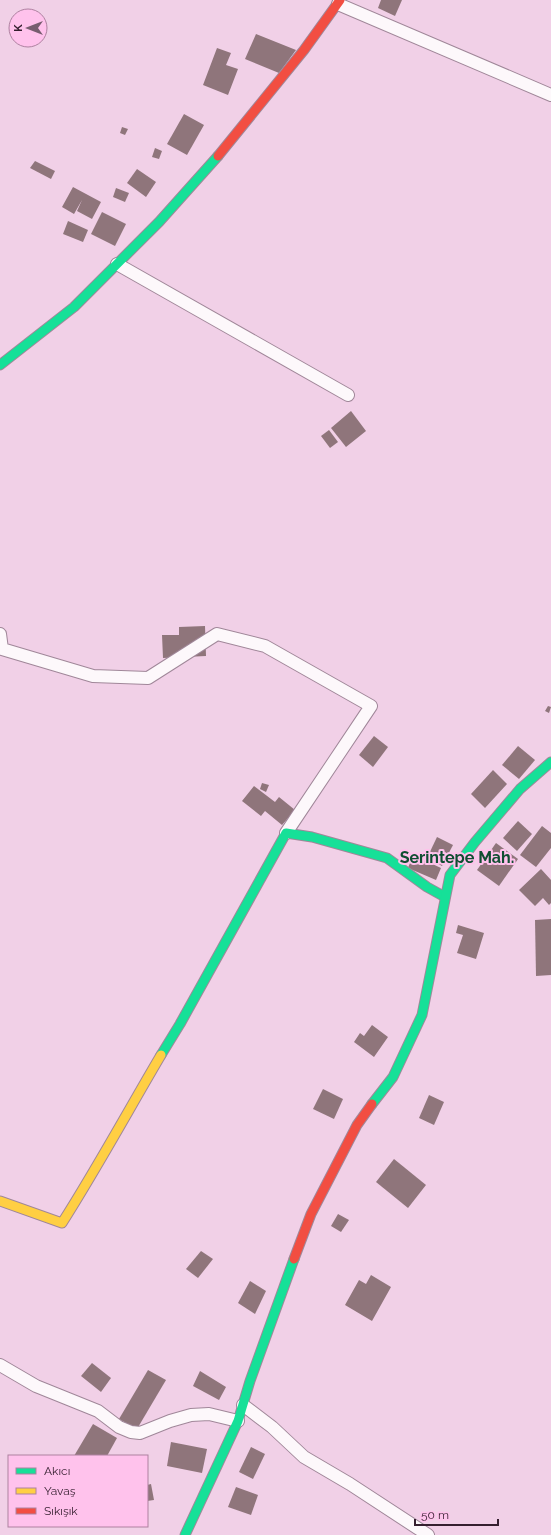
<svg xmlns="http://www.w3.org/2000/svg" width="551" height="1535" viewBox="0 0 551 1535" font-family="Raleway,sans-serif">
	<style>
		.building { fill: #8f757b }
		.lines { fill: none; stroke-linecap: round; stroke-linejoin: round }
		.street-casing { stroke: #a08799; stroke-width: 14 }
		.fast-casing { stroke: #a08799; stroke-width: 11 }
		.slow-casing { stroke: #a08799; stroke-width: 11 }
		.jam-casing { stroke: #a08799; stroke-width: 11 }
		.street { stroke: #fdf8fb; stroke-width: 12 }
		.fast { stroke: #16e098; stroke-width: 9 }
		.slow { stroke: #ffcf43; stroke-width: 9 }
		.jam { stroke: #f24e42; stroke-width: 9 }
		.labels { text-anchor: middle; stroke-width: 4; stroke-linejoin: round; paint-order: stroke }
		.district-label { font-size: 16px; font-weight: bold; fill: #0f4e31; stroke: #ffc2ec }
	</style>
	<rect width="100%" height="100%" fill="#f1d0e7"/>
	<g class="building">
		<polygon points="381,0 402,0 395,16 378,8"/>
		<polygon points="256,34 296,50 279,73 245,59"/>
		<polygon points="217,48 231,53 226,65 238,69 228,95 203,85"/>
		<polygon points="184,114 204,125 187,155 167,144"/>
		<polygon points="122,127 128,129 125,135 120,133"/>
		<polygon points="155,148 162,151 159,159 152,157"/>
		<polygon points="35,161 55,171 51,179 30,168"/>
		<polygon points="137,169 156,182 146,197 127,183"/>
		<polygon points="73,187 101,202 92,219 77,211 82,200 74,214 62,207"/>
		<polygon points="116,188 129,193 125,202 113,197"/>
		<polygon points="102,212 126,224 115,246 91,234"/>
		<polygon points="68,221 88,230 83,242 63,234"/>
		<polygon points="351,411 366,431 346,447 331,428"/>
		<polygon points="329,430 338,442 330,448 321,436"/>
		<polygon points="205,626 206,656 163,658 162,635 179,635 179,627"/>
		<polygon points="548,706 551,707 549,713 545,711"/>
		<polygon points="374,736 388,747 373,767 359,755"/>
		<polygon points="518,746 535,760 519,779 502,765"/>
		<polygon points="493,770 507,784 485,808 471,794"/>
		<polygon points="262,783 269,785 266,792 260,789"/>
		<polygon points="254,786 275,802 279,797 295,810 282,825 265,811 261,816 242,801"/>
		<polygon points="518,821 532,834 517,851 503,838"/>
		<polygon points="542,826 551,833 551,848 536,867 520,855"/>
		<polygon points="437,837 453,845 442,866 427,858"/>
		<polygon points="496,843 518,859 499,886 477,870"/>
		<polygon points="413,855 441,868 436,880 408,868"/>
		<polygon points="541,869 551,880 551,903 549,905 543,898 535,906 519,890"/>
		<polygon points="551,919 551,975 536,976 535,920"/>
		<polygon points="458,925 484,933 476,959 457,953 463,935 456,933"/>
		<polygon points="372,1025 388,1037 374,1057 354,1042 360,1033 364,1036"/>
		<polygon points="323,1089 343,1099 334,1119 313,1109"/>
		<polygon points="429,1095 444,1102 434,1125 419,1118"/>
		<polygon points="394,1159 426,1185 408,1208 376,1182"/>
		<polygon points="338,1214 349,1220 341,1232 331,1226"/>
		<polygon points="201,1251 213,1259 198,1278 186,1269"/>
		<polygon points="371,1275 391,1287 372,1321 345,1305 359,1280 366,1284"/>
		<polygon points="250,1281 266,1291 255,1314 238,1303"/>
		<polygon points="92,1363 111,1378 101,1392 81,1376"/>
		<polygon points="148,1370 166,1380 137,1429 119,1419"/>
		<polygon points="200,1371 226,1387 219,1400 193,1386"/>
		<polygon points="93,1424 117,1438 107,1456 74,1456"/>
		<polygon points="171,1442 207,1449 202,1473 167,1466"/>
		<polygon points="251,1447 265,1454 253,1479 239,1472"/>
		<polygon points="151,1484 154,1500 147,1501 147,1485"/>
		<polygon points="236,1487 258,1495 251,1515 228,1507"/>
	</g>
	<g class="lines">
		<g class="street-casing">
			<g id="street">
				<polyline points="338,4 551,95"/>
				<polyline points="117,264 348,395"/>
				<polyline points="0,634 2,649 93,676 148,678 217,634 265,646 371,706 286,833"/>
				<polyline points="0,1365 36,1386 98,1411 119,1427 131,1432 140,1433 170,1421 191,1415 209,1414 238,1421"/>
				<polyline points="243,1405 272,1427 304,1457 350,1484 428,1535"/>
			</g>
		</g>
		<g class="fast-casing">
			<g id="fast">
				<polyline points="0,365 74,307 159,222 218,156"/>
				<polyline points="161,1055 180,1024 286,833 312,837 387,858 427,887 445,897"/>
				<polyline points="372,1104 393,1077 422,1015 450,875 475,842 520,789 551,762"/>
				<polyline points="185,1535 238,1421 250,1381 294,1259"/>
			</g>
		</g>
		<g class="slow-casing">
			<path id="slow" d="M0,1201L62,1223C97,1168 128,1111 161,1055"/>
		</g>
		<g class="jam-casing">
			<g id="jam">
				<polyline points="218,156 304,50 340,0"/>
				<polyline points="294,1259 311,1214 357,1125 372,1104"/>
			</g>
		</g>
		<use href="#street" class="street"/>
		<use href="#fast" class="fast"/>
		<use href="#slow" class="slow"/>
		<use href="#jam" class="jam"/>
	</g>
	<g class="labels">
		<g class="district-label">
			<text x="457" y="863">Serintepe Mah.</text>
		</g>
	</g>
	<rect x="8" y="1455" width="140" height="72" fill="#ffc2ec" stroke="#ae81a0"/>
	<rect x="16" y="1468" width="20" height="6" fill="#16e098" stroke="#ae81a0"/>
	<text x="44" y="1475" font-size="12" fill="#351f2f">Akıcı</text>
	<rect x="16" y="1488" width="20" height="6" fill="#ffcf43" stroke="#ae81a0"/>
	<text x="44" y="1495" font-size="12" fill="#351f2f">Yavaş</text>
	<rect x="16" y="1508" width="20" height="6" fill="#f24e42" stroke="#ae81a0"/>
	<text x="44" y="1515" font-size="12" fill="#351f2f">Sıkışık</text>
	<g transform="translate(28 28) rotate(270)"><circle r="19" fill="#ffc2ec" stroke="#ae81a0"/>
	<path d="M0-3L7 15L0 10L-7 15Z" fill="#775d6f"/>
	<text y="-6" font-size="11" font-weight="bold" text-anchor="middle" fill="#351f2f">K</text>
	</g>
	<path d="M415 1519v6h83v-6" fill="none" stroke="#351f2f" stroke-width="2"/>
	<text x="421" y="1519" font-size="12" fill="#351f2f" stroke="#ffc2ec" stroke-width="3" paint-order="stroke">50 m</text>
</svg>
